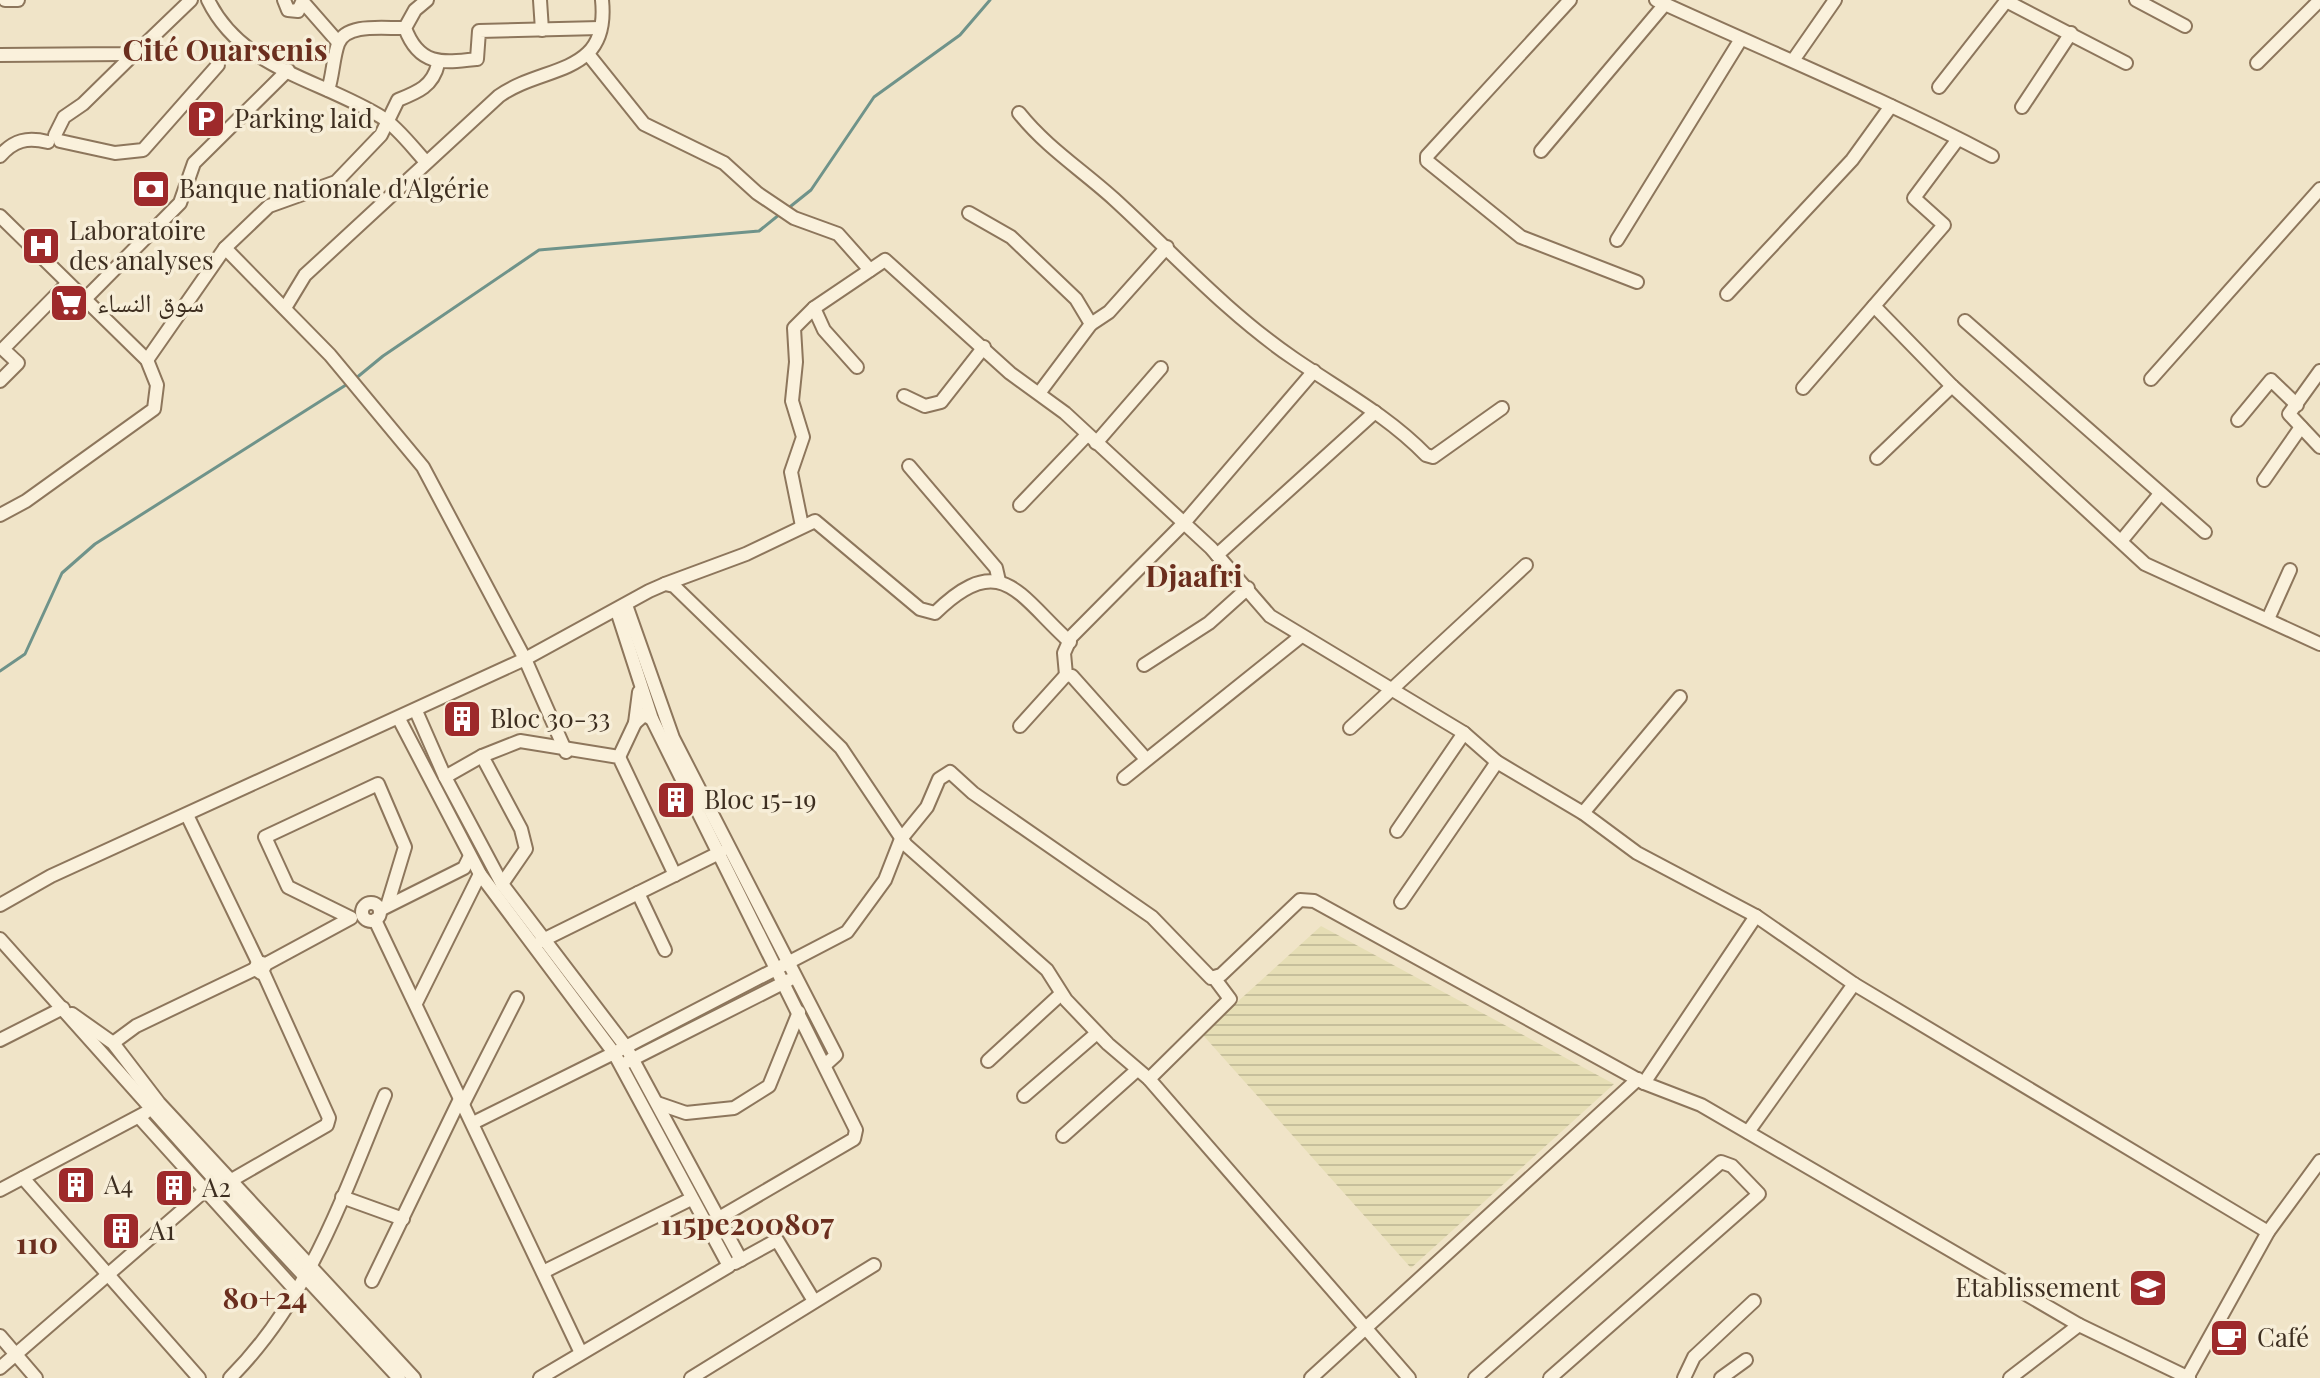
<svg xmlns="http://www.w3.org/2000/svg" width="2320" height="1378" viewBox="0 0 2320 1378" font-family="'Playfair Display','Noto Naskh Arabic',serif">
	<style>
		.farmland { fill: url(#farmland-rules) }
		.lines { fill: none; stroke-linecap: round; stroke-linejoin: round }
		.stream { stroke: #6f938a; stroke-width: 3 }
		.minor-casing { stroke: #8d765c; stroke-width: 16 }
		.minor { stroke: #faf1dc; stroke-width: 12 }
		.labels { text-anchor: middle; stroke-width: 7; stroke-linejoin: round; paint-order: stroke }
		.poi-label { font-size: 26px; fill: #3d2e20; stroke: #f7eed8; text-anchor: start }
		.quarter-label { font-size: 30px; font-weight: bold; fill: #6b2e1e; stroke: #f7eed8 }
	</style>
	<defs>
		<pattern id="farmland-rules" width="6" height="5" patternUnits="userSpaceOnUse" patternTransform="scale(2)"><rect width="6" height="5" fill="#e6deb5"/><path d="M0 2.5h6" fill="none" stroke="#c6bf9b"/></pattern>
	</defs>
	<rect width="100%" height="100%" fill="#f0e4c8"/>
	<polygon class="farmland" points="1321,926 1614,1084 1411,1268 1202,1034"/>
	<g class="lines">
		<g class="stream">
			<polyline points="786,210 811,190 874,97 960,35 990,0"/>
			<polyline points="355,379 383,356 539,250 759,231 780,214"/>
			<polyline points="0,671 25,654 62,573 95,544 349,383"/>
		</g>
		<g class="minor-casing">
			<g id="minor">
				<polyline points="5,0 18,0"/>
				<path d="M208,0C242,70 321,79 383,118C399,129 413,148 426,162"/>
				<polyline points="284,0 288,10 298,11 303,0"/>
				<path d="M427,0L415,10L405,28C419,66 442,63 477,59L479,31L600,28"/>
				<polyline points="540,0 542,30"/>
				<polyline points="1570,0 1427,156 1427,161 1521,237 1637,282"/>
				<path d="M1656,0C1769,52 1882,98 1992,156"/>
				<polyline points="2136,0 2185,26"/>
				<polyline points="2006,1 2126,63"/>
				<polyline points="303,2 338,42"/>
				<polyline points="588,54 644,124 724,163 757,193 794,218 838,234 870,270"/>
				<polyline points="0,55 125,54 140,49 191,0"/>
				<polyline points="1794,59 1835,0"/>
				<polyline points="2257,63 2320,0"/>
				<polyline points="1939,87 2007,0"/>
				<path d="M328,90C333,75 333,58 338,44C346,22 387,29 405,28"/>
				<polyline points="2022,107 2071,33"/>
				<path d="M1019,113C1046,147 1082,170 1114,199C1172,252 1227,313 1293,358C1338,389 1387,415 1426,455L1433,457L1502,408"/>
				<polyline points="55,135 64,117 83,104 137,51"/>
				<polyline points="60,141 115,153 143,150 218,65"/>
				<polyline points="1541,151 1665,4"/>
				<path d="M0,156C14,140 27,137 48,142"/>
				<polyline points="969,213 1011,237 1076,299 1091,324"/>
				<polyline points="0,216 147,360 157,385 154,409 26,501 0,515"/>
				<polyline points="1617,240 1741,39"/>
				<polyline points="225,248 330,355 423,467 525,659 566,752"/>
				<polyline points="1727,294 1852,160 1891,106"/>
				<polyline points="84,300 180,203 194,163 288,70"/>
				<polyline points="1874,306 1952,386 2145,564 2320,644"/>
				<path d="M285,308L305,275L499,96C544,64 610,77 602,0"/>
				<polyline points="814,308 824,330 857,367"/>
				<polyline points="1965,321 2205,532"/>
				<path d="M147,360L225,248L269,206L336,182L381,135L398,100C418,92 433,86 438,64"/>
				<polyline points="2320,371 2289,414 2320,447"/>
				<polyline points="2151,379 2320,189"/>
				<polyline points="0,381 18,363 3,349 67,284"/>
				<polyline points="1803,388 1944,225 1914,198 1958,139"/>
				<polyline points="1040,392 1091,324 1109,312 1167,247"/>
				<polyline points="904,396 925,406 941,402 984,347"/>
				<polyline points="2238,420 2271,380 2297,405"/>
				<polyline points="1096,443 1161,368"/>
				<polyline points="1877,458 1952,386"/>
				<polyline points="909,466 996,568 999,581"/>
				<polyline points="2264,480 2301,427"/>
				<polyline points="1020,505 1086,436"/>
				<polyline points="802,526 791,472 803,437 792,401 796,362 794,328 814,308 885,260 1010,373 1065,413 1211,548 1270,616 1464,733 1497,762 1583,813 1637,853 1756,916 1854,984 2268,1232"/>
				<polyline points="2122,540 2159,495"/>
				<polyline points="1217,555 1375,412"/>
				<path d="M665,584L746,554L815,521L920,609L935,613C1001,548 1019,596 1070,642"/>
				<polyline points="626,605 673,738 836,1055 825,1065"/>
				<polyline points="617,611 652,719 856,1130 854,1139 719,1218"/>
				<polyline points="2268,619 2290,570"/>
				<polyline points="1144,665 1209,623 1248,588"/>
				<polyline points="639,692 635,723 644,715 652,719"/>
				<polyline points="416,711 445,777 502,884 626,1047 741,1260"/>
				<polyline points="399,719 480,874 614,1053 847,932 885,880 901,839 927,807 939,779 950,772 973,793 1152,917 1211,978 1221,975 1300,900 1314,901 1644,1083 1701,1105 2079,1325 2189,1378"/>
				<polyline points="1020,726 1066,675"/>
				<polyline points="1350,728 1526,565"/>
				<polyline points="619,757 635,723"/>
				<polyline points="1146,759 1072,676 1066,675 1064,653 1071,637 1183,524 1314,371"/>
				<polyline points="445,777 482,756"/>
				<polyline points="1124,778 1300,637"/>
				<polyline points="1583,813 1680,697"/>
				<polyline points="187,815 258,962"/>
				<polyline points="1397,831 1464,733"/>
				<polyline points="502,884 526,849 521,829 482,756 520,741 619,757 675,875"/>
				<polyline points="638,893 665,950"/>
				<polyline points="1401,902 1497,762"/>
				<circle cx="371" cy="912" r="9"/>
				<polyline points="0,905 51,876 525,659 649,591 665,584 674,586 841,748 906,845 1047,970 1066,1000 1108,1044 1149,1079 1409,1378"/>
				<polyline points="380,910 464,868 469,858"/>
				<polyline points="375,920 581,1353"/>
				<polyline points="0,939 216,1181 399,1378"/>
				<polyline points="541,941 721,852"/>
				<polyline points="266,964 261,973 255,969 258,962 266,964 351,918 288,887 265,837 378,784 405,847 388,903"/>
				<polyline points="416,1003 480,874"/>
				<polyline points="72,1014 113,1043 159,1103 414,1378"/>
				<polyline points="0,1040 63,1008"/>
				<polyline points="113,1043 136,1026 255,969"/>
				<polyline points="988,1061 1061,994"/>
				<polyline points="627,1062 789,980"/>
				<polyline points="1149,1079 1230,999 1215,979"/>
				<polyline points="1644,1083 1756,916"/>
				<polyline points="1024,1096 1097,1033"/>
				<polyline points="657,1103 686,1113 734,1108 769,1086 799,1012"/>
				<polyline points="463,1104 517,998"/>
				<polyline points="139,1117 298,1293"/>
				<polyline points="473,1123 614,1053 729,1266 540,1378"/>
				<polyline points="1748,1132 1854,984"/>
				<polyline points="1063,1136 1137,1070"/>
				<polyline points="23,1178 199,1378"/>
				<polyline points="230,1181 327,1125 329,1118 263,972"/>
				<polyline points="0,1190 145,1113"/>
				<polyline points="342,1197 403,1219"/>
				<polyline points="735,1263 777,1240 814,1301"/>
				<polyline points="543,1272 691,1199"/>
				<polyline points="372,1281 460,1099"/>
				<polyline points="0,1336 36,1378"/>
				<polyline points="0,1368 216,1181"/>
				<path d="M230,1378C309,1299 343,1196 385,1095"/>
				<polyline points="691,1378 874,1265"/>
				<polyline points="1311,1378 1638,1079"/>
				<polyline points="1475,1378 1721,1162 1732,1166 1759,1194 1550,1378"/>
				<polyline points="1684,1378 1694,1357 1754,1301"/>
				<polyline points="1721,1378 1746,1360"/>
				<polyline points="2010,1378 2079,1325"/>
				<polyline points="2187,1378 2268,1232 2320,1161"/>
			</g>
		</g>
		<use href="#minor" class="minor"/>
	</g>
	<defs>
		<g id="parking-square" transform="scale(2)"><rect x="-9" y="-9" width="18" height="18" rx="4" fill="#9e2a2b" stroke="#f7eed8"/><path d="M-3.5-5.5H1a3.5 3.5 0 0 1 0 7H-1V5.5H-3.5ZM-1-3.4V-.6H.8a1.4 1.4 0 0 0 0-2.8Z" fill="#fff"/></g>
		<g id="bank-square" transform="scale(2)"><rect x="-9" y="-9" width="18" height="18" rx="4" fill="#9e2a2b" stroke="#f7eed8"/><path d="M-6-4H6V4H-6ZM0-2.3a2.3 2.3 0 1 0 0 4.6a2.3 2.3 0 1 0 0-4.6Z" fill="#fff"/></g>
		<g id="hospital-square" transform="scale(2)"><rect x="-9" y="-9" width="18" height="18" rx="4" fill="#9e2a2b" stroke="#f7eed8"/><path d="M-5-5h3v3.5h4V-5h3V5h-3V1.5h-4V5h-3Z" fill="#fff"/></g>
		<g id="supermarket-square" transform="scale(2)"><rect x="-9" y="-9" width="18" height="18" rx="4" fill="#9e2a2b" stroke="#f7eed8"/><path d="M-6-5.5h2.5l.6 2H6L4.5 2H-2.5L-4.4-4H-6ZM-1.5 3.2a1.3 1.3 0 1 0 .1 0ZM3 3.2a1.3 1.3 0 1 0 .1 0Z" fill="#fff"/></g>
		<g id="building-square" transform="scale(2)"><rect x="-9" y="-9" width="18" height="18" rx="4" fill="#9e2a2b" stroke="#f7eed8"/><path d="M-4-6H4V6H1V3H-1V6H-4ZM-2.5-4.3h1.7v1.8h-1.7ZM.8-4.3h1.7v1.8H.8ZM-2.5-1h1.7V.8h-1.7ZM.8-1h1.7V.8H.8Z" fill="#fff"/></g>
		<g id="school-square" transform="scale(2)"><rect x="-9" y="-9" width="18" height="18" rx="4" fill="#9e2a2b" stroke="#f7eed8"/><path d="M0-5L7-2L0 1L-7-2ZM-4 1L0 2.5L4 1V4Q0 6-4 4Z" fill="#fff"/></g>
		<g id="cafe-square" transform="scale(2)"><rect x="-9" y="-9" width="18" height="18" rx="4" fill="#9e2a2b" stroke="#f7eed8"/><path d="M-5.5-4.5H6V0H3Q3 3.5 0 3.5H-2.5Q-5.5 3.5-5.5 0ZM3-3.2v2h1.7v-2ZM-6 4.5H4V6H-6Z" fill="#fff"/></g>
	</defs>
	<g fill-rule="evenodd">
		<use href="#parking-square" x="206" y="119"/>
		<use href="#bank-square" x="151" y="189"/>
		<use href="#hospital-square" x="41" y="246"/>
		<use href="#supermarket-square" x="69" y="303"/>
		<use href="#building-square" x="462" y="719"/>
		<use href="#building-square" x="676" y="800"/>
		<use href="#building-square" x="76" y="1185"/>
		<use href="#building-square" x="174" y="1188"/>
		<use href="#building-square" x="121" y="1231"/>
		<use href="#school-square" x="2148" y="1288"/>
		<use href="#cafe-square" x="2229" y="1338"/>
	</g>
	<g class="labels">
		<g class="poi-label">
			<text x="234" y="128">Parking laid</text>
			<text x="179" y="198">Banque nationale d'Algérie</text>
			<text x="69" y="240">Laboratoire<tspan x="69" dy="30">des analyses</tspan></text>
			<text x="97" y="312">سوق النساء</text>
			<text x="490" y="728">Bloc 30-33</text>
			<text x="704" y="809">Bloc 15-19</text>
			<text x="104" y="1194">A4</text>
			<text x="202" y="1197">A2</text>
			<text x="149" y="1240">A1</text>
			<text x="2120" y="1297" text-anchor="end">Etablissement</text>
			<text x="2257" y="1347">Café</text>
		</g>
		<g class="quarter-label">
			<text x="225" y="61">Cité Ouarsenis</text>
			<text x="1194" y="587">Djaafri</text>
			<text x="747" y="1235">115pe200807</text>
			<text x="37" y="1254">110</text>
			<text x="265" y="1309">80+24</text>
		</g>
	</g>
</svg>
